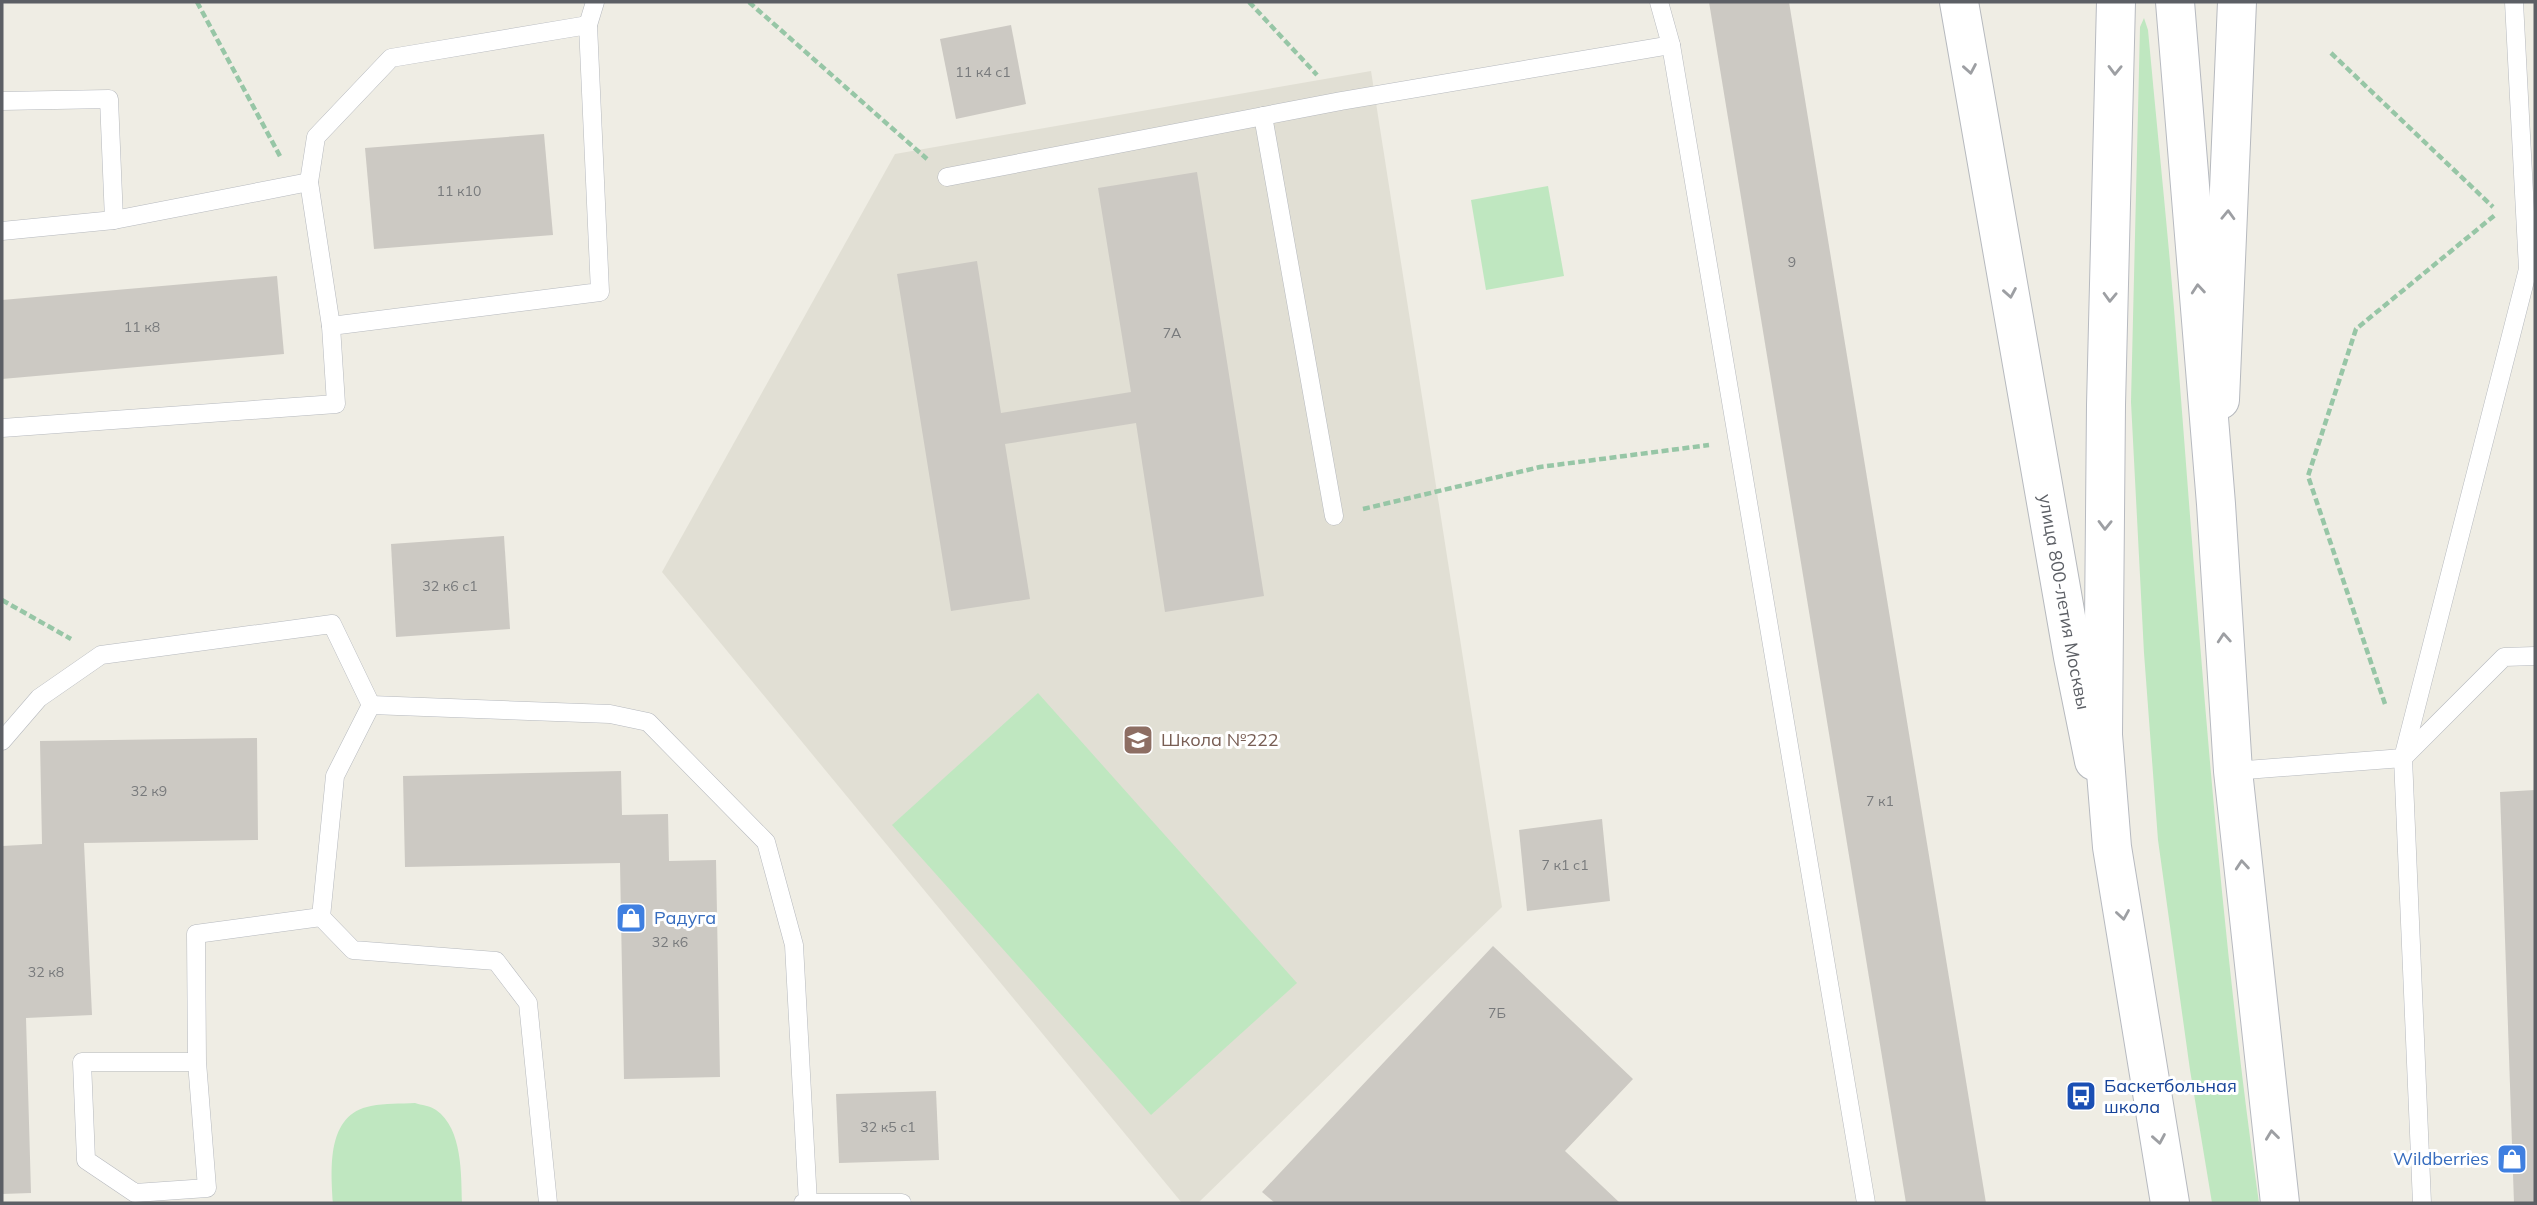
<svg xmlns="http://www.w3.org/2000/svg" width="2537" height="1205" viewBox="0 0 2537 1205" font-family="Mulish,sans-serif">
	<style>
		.education { fill: #e1dfd4 }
		.green { fill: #bfe7c0 }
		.building { fill: #ccc9c3 }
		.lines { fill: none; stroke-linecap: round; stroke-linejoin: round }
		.service-casing { stroke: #b6b9be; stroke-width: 19 }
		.tertiary-casing { stroke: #b6b9be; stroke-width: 40 }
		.secondary-casing { stroke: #b7bac0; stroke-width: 40 }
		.path { stroke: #97c6a6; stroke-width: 4.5; stroke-dasharray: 7 3.5; stroke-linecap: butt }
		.service { stroke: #fff; stroke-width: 18 }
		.tertiary { stroke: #fff; stroke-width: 38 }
		.secondary { stroke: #fff; stroke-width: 38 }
		.oneway { stroke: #9d9fa3 }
		.labels { text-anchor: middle; stroke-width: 6; stroke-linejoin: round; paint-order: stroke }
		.number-label { font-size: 14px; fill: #787a7c }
		.street-label { font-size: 18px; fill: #5c5f65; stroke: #fff }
		.education-label { font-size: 18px; fill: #785e54; stroke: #fff; text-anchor: start }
		.shop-label { font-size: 18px; fill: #366cbe; stroke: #fff; text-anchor: start }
		.transit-label { font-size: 18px; fill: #164399; stroke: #fff; text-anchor: start }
	</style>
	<rect width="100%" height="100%" fill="#efede4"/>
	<polygon class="education" points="1371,71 1502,907 1198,1203 1182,1203 662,572 895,154"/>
	<g class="green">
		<path d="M2144,18L2148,30C2158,140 2170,250 2178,360C2200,642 2219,923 2259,1203H2212L2190,1070L2158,840L2144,653L2131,402L2140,27Z"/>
		<polygon points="1548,186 1564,276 1486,290 1471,200"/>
		<polygon points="1038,693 1297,983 1151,1115 892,825"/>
		<path d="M415,1103C421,1105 431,1106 436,1110C463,1129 461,1175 462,1203H333C331,1169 326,1114 371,1106C385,1103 401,1104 415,1103Z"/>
	</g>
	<g class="building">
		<polygon points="1709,2 1789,2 1986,1203 1906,1203"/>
		<polygon points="1011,25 1026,104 956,119 940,39"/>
		<polygon points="544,134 553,235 374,249 365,148"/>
		<polygon points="1197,172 1264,596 1165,612 1136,423 1005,444 1030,599 951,611 897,274 977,261 1001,413 1131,392 1098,188"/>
		<polygon points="277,276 284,354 2,379 2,300"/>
		<polygon points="504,536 510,629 396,637 391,544"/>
		<polygon points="257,738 258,840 84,843 92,1015 26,1018 31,1193 2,1194 2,846 42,844 40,741"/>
		<polygon points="621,771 622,815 668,814 669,861 716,860 720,1077 624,1079 620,863 405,867 403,776"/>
		<polygon points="2535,790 2535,1203 2514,1203 2500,792"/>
		<polygon points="1602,819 1610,901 1527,911 1519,830"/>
		<polygon points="1493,946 1633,1079 1565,1151 1620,1203 1275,1203 1262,1192"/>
		<polygon points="936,1091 939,1160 839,1163 836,1094"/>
	</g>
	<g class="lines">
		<g class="service-casing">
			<g id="service">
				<polyline points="1659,2 1671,45 1866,1203"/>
				<polyline points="2,101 109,99 114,220"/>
				<polyline points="1263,116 1334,516"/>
				<polyline points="947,177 1341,101 1671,45"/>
				<polyline points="2,231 114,220 309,182"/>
				<polyline points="331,326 309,182 316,137 391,58 588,25"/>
				<polyline points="2,428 336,404 331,326 600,292 588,25 595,2"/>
				<polyline points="371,705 610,714 648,722 766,842 794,945 808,1203"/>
				<polyline points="2,741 39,698 101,655 332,624 371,705 335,776 321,917 196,934 197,1062 207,1188 135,1193 86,1160 82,1062 197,1062"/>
				<polyline points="2233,771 2403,758 2528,269 2514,2"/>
				<polyline points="321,917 353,950 496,961 528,1003 548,1203"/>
				<polyline points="803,1203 902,1203"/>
				<polyline points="2422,1203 2403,758 2504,657 2535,656"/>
			</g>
		</g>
		<g class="tertiary-casing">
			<g id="tertiary">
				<path id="s1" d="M1959,2L2073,657L2094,761"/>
				<polyline points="2220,400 2237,2"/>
			</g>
		</g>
		<g class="secondary-casing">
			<g id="secondary">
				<polyline points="2116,2 2106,405 2103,735 2112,847 2170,1203"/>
				<polyline points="2175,2 2216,504 2233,771 2280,1203"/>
			</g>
		</g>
		<g class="path">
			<polyline points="197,2 281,158"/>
			<polyline points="749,2 927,159"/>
			<polyline points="1249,2 1317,75"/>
			<polyline points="2331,53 2493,207"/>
			<polyline points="1363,509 1540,467 1709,445"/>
			<polyline points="2,600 71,639"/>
			<polyline points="2385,704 2308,476 2356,329 2495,215"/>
		</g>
		<use href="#service" class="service"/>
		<use href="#tertiary" class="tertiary"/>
		<use href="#secondary" class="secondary"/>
	</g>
	<defs><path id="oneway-chevron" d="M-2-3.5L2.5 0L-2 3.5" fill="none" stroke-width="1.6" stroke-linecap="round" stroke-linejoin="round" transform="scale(1.75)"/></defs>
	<g class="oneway">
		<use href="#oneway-chevron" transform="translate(1970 69) rotate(80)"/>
		<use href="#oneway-chevron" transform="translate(2115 70) rotate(91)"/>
		<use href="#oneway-chevron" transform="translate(2228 215) rotate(-88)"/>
		<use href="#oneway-chevron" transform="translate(2198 289) rotate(-95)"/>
		<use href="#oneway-chevron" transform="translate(2010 293) rotate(80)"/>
		<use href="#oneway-chevron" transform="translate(2110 297) rotate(92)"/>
		<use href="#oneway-chevron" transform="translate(2105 525) rotate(91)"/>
		<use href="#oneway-chevron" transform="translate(2224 638) rotate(-94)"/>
		<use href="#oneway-chevron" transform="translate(2242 865) rotate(-95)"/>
		<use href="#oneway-chevron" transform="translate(2123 915) rotate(81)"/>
		<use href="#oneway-chevron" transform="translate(2272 1135) rotate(-97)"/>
		<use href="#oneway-chevron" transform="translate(2159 1139) rotate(80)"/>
	</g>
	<defs>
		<g id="school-square" transform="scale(1.575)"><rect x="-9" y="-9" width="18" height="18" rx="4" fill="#8d6e63" stroke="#fff"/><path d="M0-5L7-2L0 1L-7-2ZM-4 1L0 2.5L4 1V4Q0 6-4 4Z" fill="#fff"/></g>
		<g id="shop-square" transform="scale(1.575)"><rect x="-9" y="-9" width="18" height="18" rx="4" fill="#3f7fe0" stroke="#fff"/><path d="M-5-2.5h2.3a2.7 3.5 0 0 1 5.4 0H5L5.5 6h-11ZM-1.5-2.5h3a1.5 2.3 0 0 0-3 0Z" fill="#fff"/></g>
		<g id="bus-square" transform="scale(1.575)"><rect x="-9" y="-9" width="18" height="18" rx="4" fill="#1a4fb4" stroke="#fff"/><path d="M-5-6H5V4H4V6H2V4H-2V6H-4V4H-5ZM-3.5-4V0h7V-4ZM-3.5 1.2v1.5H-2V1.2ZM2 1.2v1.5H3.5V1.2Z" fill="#fff"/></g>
	</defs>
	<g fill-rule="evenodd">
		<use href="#school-square" x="1138" y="740"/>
		<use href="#shop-square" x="631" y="918"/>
		<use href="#bus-square" x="2081" y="1096"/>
		<use href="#shop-square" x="2512" y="1159"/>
	</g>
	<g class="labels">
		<g class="number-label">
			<text x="983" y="77">11 к4 с1</text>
			<text x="459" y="196">11 к10</text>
			<text x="1792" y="267">9</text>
			<text x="142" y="332">11 к8</text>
			<text x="1172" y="338">7А</text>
			<text x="450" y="591">32 к6 с1</text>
			<text x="149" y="796">32 к9</text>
			<text x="1880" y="806">7 к1</text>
			<text x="1565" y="870">7 к1 с1</text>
			<text x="670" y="947">32 к6</text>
			<text x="46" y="977">32 к8</text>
			<text x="1497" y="1018">7Б</text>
			<text x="888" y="1132">32 к5 с1</text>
		</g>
		<g class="street-label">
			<text dy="6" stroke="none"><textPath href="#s1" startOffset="609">улица 800-летия Москвы</textPath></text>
		</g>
		<g class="education-label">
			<text x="1161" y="746">Школа №222</text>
		</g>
		<g class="shop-label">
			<text x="654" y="924">Радуга</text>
			<text x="2489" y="1165" text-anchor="end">Wildberries</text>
		</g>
		<g class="transit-label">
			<text x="2104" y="1092">Баскетбольная<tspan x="2104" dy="21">школа</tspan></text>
		</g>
	</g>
	<rect width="2537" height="1205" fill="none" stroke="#5c5f65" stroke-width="7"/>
</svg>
